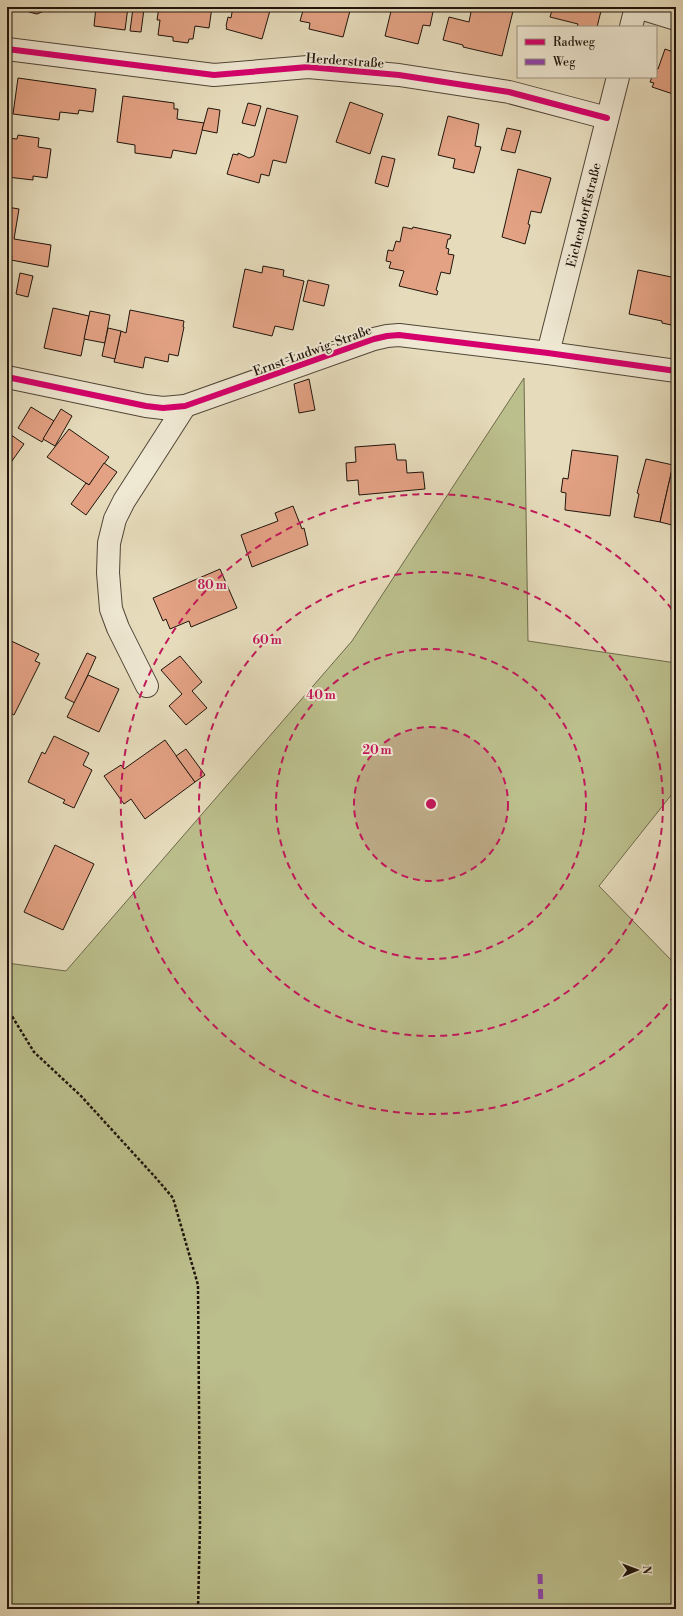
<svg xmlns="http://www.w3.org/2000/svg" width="683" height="1616" viewBox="0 0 683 1616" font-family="'Libre Bodoni',serif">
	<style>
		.green { fill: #bbbf8c; stroke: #6d6a4c }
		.building { fill: #e3a284; stroke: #1f140c }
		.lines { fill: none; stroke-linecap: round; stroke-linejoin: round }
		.minor-casing { stroke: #514638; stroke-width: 24 }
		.path { stroke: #1f140c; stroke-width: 2.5; stroke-dasharray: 3 2; stroke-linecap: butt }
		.minor { stroke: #efe8d3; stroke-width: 22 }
		.quiet { stroke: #8e44ad; stroke-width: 5; stroke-dasharray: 10 5; stroke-linecap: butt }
		.cycleway-casing { stroke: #efe8d3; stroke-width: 8 }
		.cycleway { stroke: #d6006c; stroke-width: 6 }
		.ring { fill: none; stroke: #c2185b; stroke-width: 2; stroke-dasharray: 7 5 }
		.labels { text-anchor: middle; stroke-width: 4; stroke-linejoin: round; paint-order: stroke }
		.street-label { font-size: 13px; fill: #1f140c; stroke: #efe8d3 }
		.centre { fill: #c2185b; stroke: #efe8d3; stroke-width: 2 }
		.ring-label { font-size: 12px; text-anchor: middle; font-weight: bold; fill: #c2185b; stroke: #efe8d3; stroke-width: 4; stroke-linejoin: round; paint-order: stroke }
	</style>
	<rect width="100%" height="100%" fill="#e6dcbc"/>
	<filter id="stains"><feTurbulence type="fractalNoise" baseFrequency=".005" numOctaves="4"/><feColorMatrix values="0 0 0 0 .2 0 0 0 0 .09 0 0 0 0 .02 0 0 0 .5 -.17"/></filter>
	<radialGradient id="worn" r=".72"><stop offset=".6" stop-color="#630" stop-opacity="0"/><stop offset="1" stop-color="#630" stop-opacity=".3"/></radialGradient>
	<polygon class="green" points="524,378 528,641 676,663 676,789 599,886 676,965 676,1609 7,1609 7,963 66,971 352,641"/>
	<g class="building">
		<polygon points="25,7 60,7 59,11 46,9 44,11 37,14 29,12"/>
		<polygon points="96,7 128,7 125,30 94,26"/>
		<polygon points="159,7 212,7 209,28 195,26 193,39 189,39 188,43 173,41 173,37 158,35 160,20 157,20"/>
		<polygon points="233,7 271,7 262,39 226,29 227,27 226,26 228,17 231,18"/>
		<polygon points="302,7 351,7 343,37 309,29 310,23 300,21 304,7"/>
		<polygon points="392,7 434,7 430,26 423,25 418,44 385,36"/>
		<polygon points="472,7 493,11 494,7 514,7 502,56 463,47 463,45 443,40 449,17 469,22"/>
		<polygon points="553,7 602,7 597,27 577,27 578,24 550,17"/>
		<polygon points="133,8 144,9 141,32 130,31"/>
		<polygon points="665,49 676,53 676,95 652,87 654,83 650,82 652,77 656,77 656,68 658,69"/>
		<polygon points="18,78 96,89 93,112 79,110 78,114 60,112 59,120 13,114"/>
		<polygon points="123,96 174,103 174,109 178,109 177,119 204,123 196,154 173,150 171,158 135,153 135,145 117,142"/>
		<polygon points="350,102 383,114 370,154 336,142"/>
		<polygon points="248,103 261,106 255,126 242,123"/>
		<polygon points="208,108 220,110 217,133 202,130"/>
		<polygon points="267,108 298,116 286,163 273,160 269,176 261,174 259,183 227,174 233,154 238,155 238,153 249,158 254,156"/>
		<polygon points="448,116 479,124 475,146 481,147 474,173 453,168 455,159 438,155"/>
		<polygon points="507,128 521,131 515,153 501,150"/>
		<polygon points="18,135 39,138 38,147 51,149 47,178 33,176 33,180 7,177 7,138 17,139"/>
		<polygon points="382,156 395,159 388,187 375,183"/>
		<polygon points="518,169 551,178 541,213 531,211 528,224 530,225 525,244 502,237"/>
		<polygon points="7,207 19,209 14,239 51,245 48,267 11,260 12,256 7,255"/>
		<polygon points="403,227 412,229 413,227 451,235 450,239 448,239 446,248 449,249 448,254 454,255 450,274 441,272 436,290 438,291 437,295 399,286 404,271 389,268 391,262 386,261 388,250 393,251 396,241 400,242"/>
		<polygon points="263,266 284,270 283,276 304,281 293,330 275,326 272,336 233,327 245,269 262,273"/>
		<polygon points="638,270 676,278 676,326 662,323 662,321 629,314"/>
		<polygon points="20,273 33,276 28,297 16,294"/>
		<polygon points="308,280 329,285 324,306 303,301"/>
		<polygon points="7,291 11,292 7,313"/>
		<polygon points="53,308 89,316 81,356 44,348"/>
		<polygon points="130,310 184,321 183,327 184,327 178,356 169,354 168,362 145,357 143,368 114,362 121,331 126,333"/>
		<polygon points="90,311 110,315 105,343 84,339"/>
		<polygon points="108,328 121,331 115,359 102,356"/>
		<polygon points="309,379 315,410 299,413 294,384"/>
		<polygon points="31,407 54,421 42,442 18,428"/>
		<polygon points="61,409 72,416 55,446 43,439"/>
		<polygon points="69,429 109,457 89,485 47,457"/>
		<polygon points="7,432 24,444 7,468"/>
		<polygon points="395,444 397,460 406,460 407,473 423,472 425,489 359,495 358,480 347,481 346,463 356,462 355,447"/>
		<polygon points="572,450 618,456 610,516 565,510 566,493 561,492 563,478 568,479"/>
		<polygon points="646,459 673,465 660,522 634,517 639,494 637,493"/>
		<polygon points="104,463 117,472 86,515 71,504 86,483 89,485"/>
		<polygon points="673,465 676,466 676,526 660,522"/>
		<polygon points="293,506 302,529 304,528 308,545 252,567 241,535 278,521 275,513"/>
		<polygon points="220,569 237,608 191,627 189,621 170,629 166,619 163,621 153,598"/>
		<polygon points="9,640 39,654 35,661 40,663 14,715 7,711 7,644"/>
		<polygon points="87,653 96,657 75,703 65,698"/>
		<polygon points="180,656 202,682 192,691 207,708 186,725 169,706 182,694 161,670"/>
		<polygon points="88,675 119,689 99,732 67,717"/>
		<polygon points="54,736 89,753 83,765 92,770 74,808 63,803 65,800 28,782 42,752 45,754"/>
		<polygon points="165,740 195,782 145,819 131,799 124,804 104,776 121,765 124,769"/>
		<polygon points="186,749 205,775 195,782 176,756"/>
		<polygon points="55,845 94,864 63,930 24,912"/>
	</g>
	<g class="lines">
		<g class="minor-casing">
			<g id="minor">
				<polyline points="637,7 676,19"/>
				<polyline points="631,27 636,7"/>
				<polyline points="7,49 214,75 308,67 399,75 509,92 607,118"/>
				<polyline points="548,353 618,77"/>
				<polyline points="7,377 146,406 163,408 185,406 374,339 387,336 399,335 548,353 676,371"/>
				<polyline points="147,686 118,628 111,609 108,573 109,543 115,519 124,501 185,406"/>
			</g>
		</g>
		<polyline class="path" points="7,1008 34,1052 81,1096 156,1178 173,1198 198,1285 200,1526 198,1609"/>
		<use href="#minor" class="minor"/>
		<polyline class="quiet" points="540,1574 541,1609"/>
		<g class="cycleway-casing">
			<g id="cycleway">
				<polyline points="7,49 214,75 308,67 399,75 509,92 607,118"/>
				<polyline points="7,377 146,406 163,408 185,406 374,339 387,336 399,335 548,353 676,371"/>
			</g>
		</g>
		<use href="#cycleway" class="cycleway"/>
	</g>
	<circle cx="431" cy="804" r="77" fill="#c2185b" fill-opacity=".12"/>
	<g class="ring">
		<circle cx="431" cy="804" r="77"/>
		<circle cx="431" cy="804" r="155"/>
		<circle cx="431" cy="804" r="232"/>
		<path d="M675 995A310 310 0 1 1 675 613"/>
	</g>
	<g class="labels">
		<g class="street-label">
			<text transform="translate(345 60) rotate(4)" y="5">Herderstraße</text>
			<text transform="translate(583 215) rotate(-76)" y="5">Eichendorffstraße</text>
			<text transform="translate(312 350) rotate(-20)" y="5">Ernst-Ludwig-Straße</text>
		</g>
	</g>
	<circle cx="431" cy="804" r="6" class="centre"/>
	<g class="ring-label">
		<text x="212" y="589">80 m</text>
		<text x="267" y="644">60 m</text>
		<text x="321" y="699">40 m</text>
		<text x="377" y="754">20 m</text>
	</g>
	<rect width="683" height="1616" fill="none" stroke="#e6dcbc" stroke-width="24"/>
	<rect x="8" y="8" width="667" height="1600" fill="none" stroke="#1f140c" stroke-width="2"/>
	<rect x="12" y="12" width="659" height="1592" fill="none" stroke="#1f140c"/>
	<rect x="517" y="26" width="140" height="52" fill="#efe8d3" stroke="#9c9383"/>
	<rect x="525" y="39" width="20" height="6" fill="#d6006c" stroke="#9c9383"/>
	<text x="553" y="46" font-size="12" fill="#1f140c">Radweg</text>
	<rect x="525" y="59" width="20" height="6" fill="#8e44ad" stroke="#9c9383"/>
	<text x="553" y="66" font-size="12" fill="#1f140c">Weg</text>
	<g transform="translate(637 1570) rotate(89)" stroke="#efe8d3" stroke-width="3" paint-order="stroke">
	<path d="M0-3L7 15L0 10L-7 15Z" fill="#1f140c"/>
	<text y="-6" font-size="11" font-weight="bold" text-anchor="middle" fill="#1f140c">N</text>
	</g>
	<rect width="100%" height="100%" filter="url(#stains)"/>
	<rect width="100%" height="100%" fill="url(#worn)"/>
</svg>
